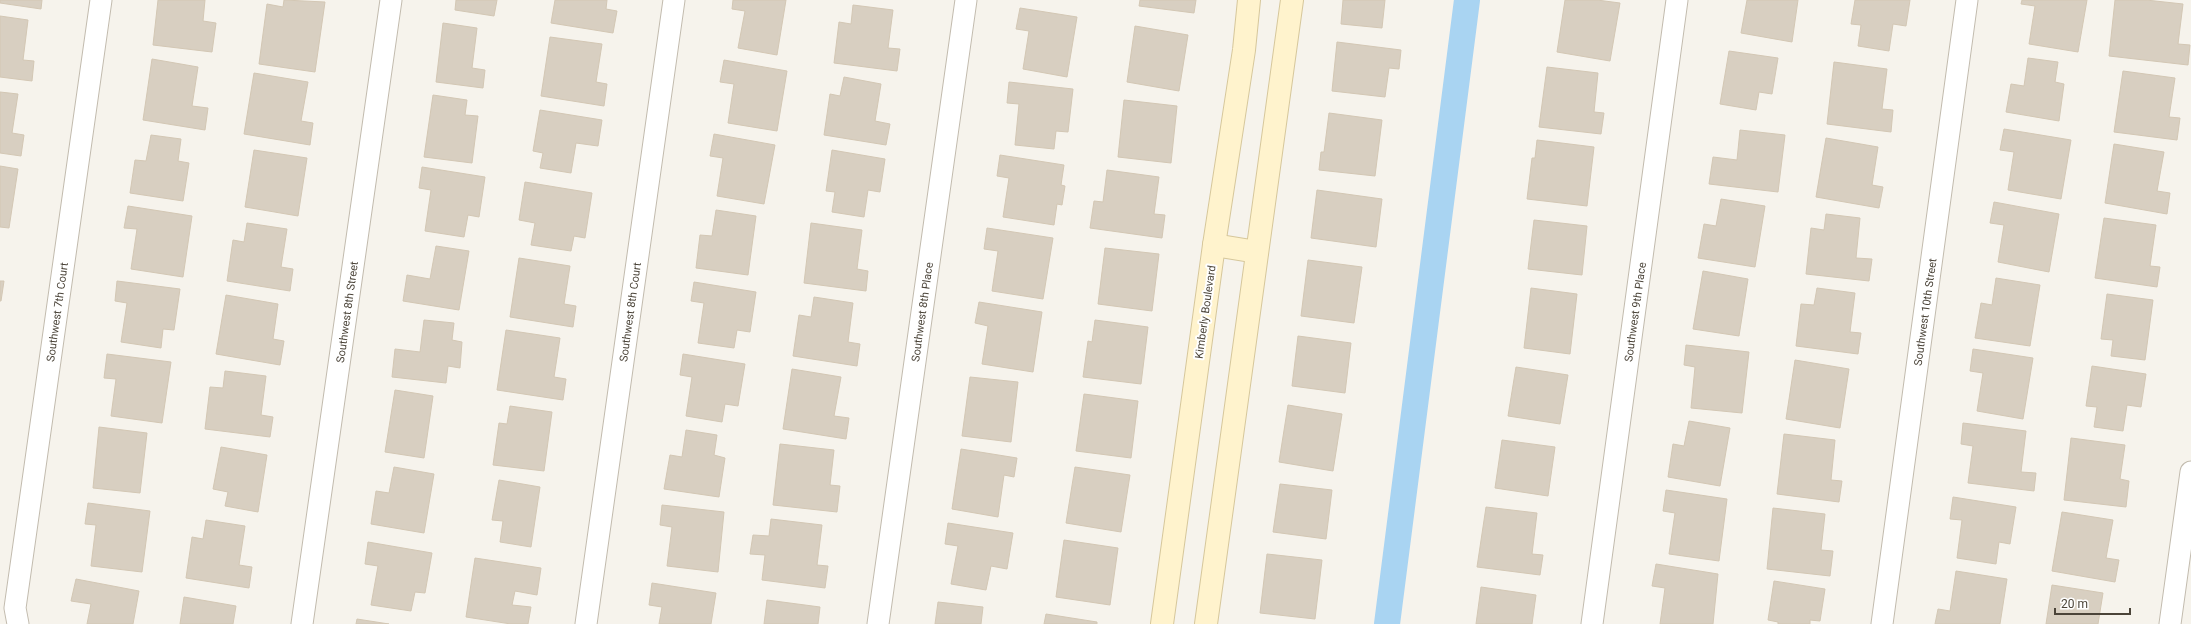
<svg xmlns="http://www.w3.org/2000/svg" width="2191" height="624" viewBox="0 0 2191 624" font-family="Roboto,sans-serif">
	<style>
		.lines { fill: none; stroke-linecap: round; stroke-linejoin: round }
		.canal { stroke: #a9d4f2; stroke-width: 26 }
		.building { fill: #d8cfc1; stroke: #d3c7b4 }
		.street-casing { stroke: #c2bbae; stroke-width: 23 }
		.secondary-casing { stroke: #d6c79b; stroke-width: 24 }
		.street { stroke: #fff; stroke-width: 21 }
		.secondary { stroke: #fff3cd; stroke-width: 22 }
		.labels { text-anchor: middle; stroke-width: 4; stroke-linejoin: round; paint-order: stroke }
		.street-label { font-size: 11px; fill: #4b4439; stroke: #fff }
	</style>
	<rect width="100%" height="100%" fill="#f6f3ec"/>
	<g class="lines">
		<polyline class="canal" points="1387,624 1467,0"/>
	</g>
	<g class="building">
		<polygon points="0,0 42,0 41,9 0,3"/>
		<polygon points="158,0 205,0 203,21 216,23 212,52 153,45"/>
		<polygon points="284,0 325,2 315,72 259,64 267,4 283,7"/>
		<polygon points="456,0 497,0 494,16 455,10"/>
		<polygon points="555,0 607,0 606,9 617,11 613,33 551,23"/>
		<polygon points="733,0 786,0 777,55 738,48 745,11 732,9"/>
		<polygon points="1140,0 1196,0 1194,13 1139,6"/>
		<polygon points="1343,0 1385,0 1382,28 1341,24"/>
		<polygon points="1565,0 1597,0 1620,3 1610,61 1557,52"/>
		<polygon points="1747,0 1798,0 1792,42 1741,33"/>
		<polygon points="1855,0 1910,0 1906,26 1893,24 1889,51 1858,46 1861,25 1851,24"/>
		<polygon points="2022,0 2087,0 2078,52 2029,44 2035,6 2021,4"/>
		<polygon points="2115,0 2146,0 2183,4 2178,44 2190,45 2188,65 2109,56"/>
		<polygon points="853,5 893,10 888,48 900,49 897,71 834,63 839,22 851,24"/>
		<polygon points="1020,8 1077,17 1067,77 1023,69 1029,31 1016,29"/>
		<polygon points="0,16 28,20 23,60 34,61 32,81 0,77"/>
		<polygon points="443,23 477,28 472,68 485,70 483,88 436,82"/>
		<polygon points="1135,26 1188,35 1179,91 1127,82"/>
		<polygon points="550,37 602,44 596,82 607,84 604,106 541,96"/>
		<polygon points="1337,42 1401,50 1399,69 1389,68 1385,97 1332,91"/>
		<polygon points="1729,51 1778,58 1772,94 1759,92 1756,110 1720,104"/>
		<polygon points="2028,58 2058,62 2055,82 2064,84 2059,121 2006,112 2011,84 2024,86"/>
		<polygon points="152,59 198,67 192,106 208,108 205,130 143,120"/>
		<polygon points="724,60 787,71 777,131 728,123 734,84 720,82"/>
		<polygon points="1834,62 1887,69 1882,109 1893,110 1891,132 1827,124"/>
		<polygon points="1547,67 1598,73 1594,112 1604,113 1601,134 1539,127"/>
		<polygon points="2123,71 2175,78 2169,117 2180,118 2177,140 2114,132"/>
		<polygon points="254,73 308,82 301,121 313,123 310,145 244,134"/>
		<polygon points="844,77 881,84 875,121 890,124 886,145 824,135 830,94 840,96"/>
		<polygon points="1009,82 1073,89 1068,132 1056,131 1054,149 1015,145 1019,104 1007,103"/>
		<polygon points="0,92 18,94 12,133 24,135 21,156 0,153"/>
		<polygon points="433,95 467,100 465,115 478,116 472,163 424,157"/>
		<polygon points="1124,100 1177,106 1171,163 1118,157"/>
		<polygon points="540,110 602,120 598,146 576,143 571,173 540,168 543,153 533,151"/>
		<polygon points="1329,113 1382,120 1375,176 1319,170 1321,152 1324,152"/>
		<polygon points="2004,129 2071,140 2061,199 2008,190 2014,152 2000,150"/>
		<polygon points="1740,130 1785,135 1778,192 1709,184 1713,157 1737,160"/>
		<polygon points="714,134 775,145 764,204 717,196 723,158 710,156"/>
		<polygon points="151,135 181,139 178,161 189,163 183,201 130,193 135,160 146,161"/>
		<polygon points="1826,138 1878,147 1872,185 1883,187 1879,208 1816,197"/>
		<polygon points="1537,140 1594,147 1587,206 1527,199 1532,158 1535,158"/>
		<polygon points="2114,144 2164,152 2157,191 2170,193 2167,214 2105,203"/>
		<polygon points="254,150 307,158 298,216 245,207"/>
		<polygon points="832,150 885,159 880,192 868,190 864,217 832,212 835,192 826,191"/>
		<polygon points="1000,155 1064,165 1061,185 1065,186 1062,205 1057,204 1054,225 1003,217 1009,178 997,176"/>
		<polygon points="0,166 18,169 9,228 0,227"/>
		<polygon points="422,167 485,177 479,217 468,215 464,237 425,231 431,190 419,188"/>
		<polygon points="1107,170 1159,177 1154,214 1165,215 1162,238 1090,228 1094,201 1103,202"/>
		<polygon points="525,182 592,193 585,238 574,236 571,251 531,245 535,223 519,220"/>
		<polygon points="1317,190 1382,199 1376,247 1311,238"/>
		<polygon points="1721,199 1765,206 1755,267 1698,258 1704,224 1716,226"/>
		<polygon points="1994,202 2059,214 2049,272 1998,262 2004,225 1990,223"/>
		<polygon points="128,206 192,216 183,277 131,269 137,229 124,228"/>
		<polygon points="716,210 756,216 748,275 696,268 700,235 712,236"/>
		<polygon points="1826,214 1860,218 1856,258 1872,259 1869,281 1806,274 1811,228 1824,230"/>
		<polygon points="2104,218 2156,225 2150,266 2160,267 2157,287 2095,278"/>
		<polygon points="1534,220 1587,226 1582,275 1528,269"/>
		<polygon points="247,223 287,229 281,267 293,269 290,291 227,281 233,240 244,242"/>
		<polygon points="811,223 862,230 857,269 868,271 866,291 804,283"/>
		<polygon points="987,228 1053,238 1043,299 992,291 998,251 984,249"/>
		<polygon points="436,246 469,251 459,310 403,301 407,275 430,279"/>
		<polygon points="1105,248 1159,254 1152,311 1098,304"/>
		<polygon points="519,258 570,266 564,304 576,306 573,327 510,317"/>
		<polygon points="1308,260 1362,267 1354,323 1301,316"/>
		<polygon points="1703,271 1748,279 1739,336 1693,329"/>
		<polygon points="1996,278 2040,285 2030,346 1975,338 1981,303 1992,305"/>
		<polygon points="0,281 4,281 1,301 0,301"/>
		<polygon points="117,281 180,289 174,330 163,329 161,348 121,342 127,303 115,301"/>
		<polygon points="694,282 756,292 750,332 737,330 734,348 698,343 704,303 691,301"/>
		<polygon points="1531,288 1577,294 1570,354 1524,348"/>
		<polygon points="1817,288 1855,293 1850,332 1861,333 1858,354 1796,346 1801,304 1814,305"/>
		<polygon points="2107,294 2153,300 2145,360 2111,356 2113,340 2101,339"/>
		<polygon points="226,295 278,304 273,339 284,341 280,365 216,354"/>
		<polygon points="814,297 853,303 848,342 860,344 857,366 793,356 799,315 811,317"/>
		<polygon points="979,302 1042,312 1033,372 982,364 988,326 975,323"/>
		<polygon points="424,320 454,323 452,340 462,342 460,368 448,366 446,383 392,377 395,349 420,352"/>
		<polygon points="1095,320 1148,327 1141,384 1083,377 1088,341 1092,342"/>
		<polygon points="506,330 560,338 554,377 566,379 563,400 497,390"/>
		<polygon points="1298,336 1351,343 1345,393 1292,386"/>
		<polygon points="1686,345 1749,352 1742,413 1691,408 1695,367 1684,365"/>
		<polygon points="1973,349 2033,358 2023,419 1977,411 1983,373 1970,371"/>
		<polygon points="107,354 171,362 162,423 111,416 116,379 104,378"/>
		<polygon points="683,354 745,364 738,406 725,404 722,422 686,416 692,377 680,375"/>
		<polygon points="1795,360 1849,369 1840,428 1786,419"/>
		<polygon points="2092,366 2146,374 2141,407 2127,405 2123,431 2094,427 2097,407 2086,406"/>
		<polygon points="1516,367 1568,375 1560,424 1508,416"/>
		<polygon points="792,369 841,377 834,416 849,418 846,439 783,429"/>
		<polygon points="225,371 266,376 261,415 273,417 270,437 205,429 210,387 223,388"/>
		<polygon points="970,377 1018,382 1011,442 962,436"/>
		<polygon points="395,390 433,396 424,458 385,452"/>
		<polygon points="1084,394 1138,401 1131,458 1076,451"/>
		<polygon points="1288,405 1342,414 1333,471 1279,462"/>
		<polygon points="510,406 552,412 544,471 493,465 499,423 507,424"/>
		<polygon points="1689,421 1730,428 1720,486 1668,477 1673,444 1684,446"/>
		<polygon points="1963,423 2026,431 2021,472 2036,473 2034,491 1968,483 1973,446 1961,444"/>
		<polygon points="99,427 147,433 140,493 93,488"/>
		<polygon points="686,430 717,435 714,455 725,458 719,497 664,489 670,455 682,457"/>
		<polygon points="1784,434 1835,440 1831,480 1842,481 1839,502 1777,494"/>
		<polygon points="2071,438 2125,445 2120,479 2129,481 2126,507 2064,500"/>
		<polygon points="1502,440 1555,447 1548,496 1495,488"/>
		<polygon points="780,444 834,450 830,485 840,486 837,512 773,505"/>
		<polygon points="221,447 267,455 258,512 225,506 228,492 213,489"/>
		<polygon points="961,449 1017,458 1014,477 1004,475 998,517 952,509"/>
		<polygon points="394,467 434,474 424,533 371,524 376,491 389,493"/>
		<polygon points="1075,467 1130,475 1121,532 1066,523"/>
		<polygon points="499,480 540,487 531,547 500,542 503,521 492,520"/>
		<polygon points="1280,484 1332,490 1326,539 1273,532"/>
		<polygon points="1666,490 1727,499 1719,561 1669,554 1675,513 1663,511"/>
		<polygon points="1953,497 2016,507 2010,544 1999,542 1996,564 1957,558 1962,520 1950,519"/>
		<polygon points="88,503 150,511 142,572 91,566 96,525 85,524"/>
		<polygon points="662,505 724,512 718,572 667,566 672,527 660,525"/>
		<polygon points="1486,507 1537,513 1532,554 1543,555 1540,575 1477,567"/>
		<polygon points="1773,508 1825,514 1821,550 1833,551 1830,576 1767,569"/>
		<polygon points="2062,512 2113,520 2106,558 2119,560 2115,582 2052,571"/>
		<polygon points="771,519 822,525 817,565 828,566 825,588 762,580 765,555 750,554 753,535 769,536"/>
		<polygon points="206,520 245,526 239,565 252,567 249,588 186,578 192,537 203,539"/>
		<polygon points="948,523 1013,533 1007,569 991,566 986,590 951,584 958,546 945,544"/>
		<polygon points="1064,540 1118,548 1110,605 1056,597"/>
		<polygon points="368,542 432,553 425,593 415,592 411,611 371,605 378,566 365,564"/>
		<polygon points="1267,554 1322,560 1315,619 1260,613"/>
		<polygon points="475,558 541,568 537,595 515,591 512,605 531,607 528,624 511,624 466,617"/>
		<polygon points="1656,564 1718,574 1713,624 1660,624 1665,588 1652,586"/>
		<polygon points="1956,571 2007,579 2000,624 1935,624 1938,609 1950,611"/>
		<polygon points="76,579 139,591 133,624 87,624 91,604 71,601"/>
		<polygon points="1774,581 1825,589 1820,621 1810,620 1810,624 1778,624 1778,622 1768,620"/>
		<polygon points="652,583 716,593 711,624 659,624 662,607 649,605"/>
		<polygon points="2052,585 2103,593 2098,624 2046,624"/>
		<polygon points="1481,587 1536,595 1532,624 1476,624"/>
		<polygon points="184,597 236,606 233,624 180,624"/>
		<polygon points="767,600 820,607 818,624 764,624"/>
		<polygon points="938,602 983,607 981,624 935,624"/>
		<polygon points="1046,614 1097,622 1097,624 1044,624"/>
		<polygon points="357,619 389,624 356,624"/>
	</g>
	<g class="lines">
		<g class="street-casing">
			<g id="street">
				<polyline points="18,624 15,608 101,0"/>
				<polyline points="302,624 391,0"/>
				<polyline points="586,624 674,0"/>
				<polyline points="878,624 966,0"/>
				<polyline points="1592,624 1677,0"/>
				<polyline points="1882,624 1967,0"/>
				<polyline points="2170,624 2191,472"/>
			</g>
		</g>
		<g class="secondary-casing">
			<g id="secondary">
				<polyline points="1214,245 1257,252"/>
				<polyline points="1162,624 1214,245 1244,50 1249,0"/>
				<polyline points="1206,624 1292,0"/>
			</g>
		</g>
		<use href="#street" class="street"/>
		<use href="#secondary" class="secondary"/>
	</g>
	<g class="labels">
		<g class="street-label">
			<text transform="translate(57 312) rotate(-82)" y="4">Southwest 7th Court</text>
			<text transform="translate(347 312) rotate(-82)" y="4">Southwest 8th Street</text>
			<text transform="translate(630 312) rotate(-82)" y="4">Southwest 8th Court</text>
			<text transform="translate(922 312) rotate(-82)" y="4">Southwest 8th Place</text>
			<text transform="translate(1205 312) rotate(-82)" y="4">Kimberly Boulevard</text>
			<text transform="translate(1635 312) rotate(-82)" y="4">Southwest 9th Place</text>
			<text transform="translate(1925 312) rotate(-82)" y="4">Southwest 10th Street</text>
		</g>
	</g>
	<path d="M2055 608v6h75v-6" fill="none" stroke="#4b4439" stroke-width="2"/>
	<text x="2061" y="608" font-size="12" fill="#4b4439" stroke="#ffffff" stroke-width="3" paint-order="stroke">20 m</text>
</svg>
